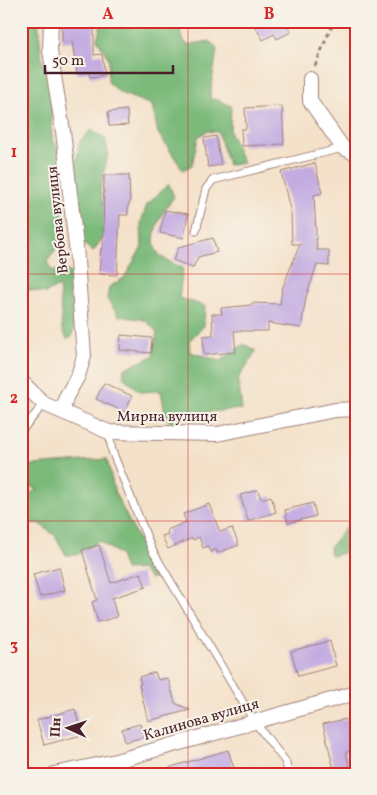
<svg xmlns="http://www.w3.org/2000/svg" width="377" height="795" viewBox="0 0 377 795" font-family="Vollkorn,serif">
	<style>
		.forest { fill: #7cba7a; stroke: #636c52 }
		.building { fill: #c3abe1 }
		.lines { fill: none; stroke-linecap: round; stroke-linejoin: round }
		.service-casing { stroke: #9f807a; stroke-width: 9 }
		.minor-casing { stroke: #9f807a; stroke-width: 16 }
		.path { stroke: #9f807a; stroke-width: 3; stroke-dasharray: 4 4; stroke-linecap: butt }
		.service { stroke: #fff; stroke-width: 7 }
		.minor { stroke: #fff; stroke-width: 14 }
		.grid { fill: none; stroke: #d62828; stroke-width: 1; stroke-opacity: 0.55 }
		.labels { text-anchor: middle; stroke-width: 4; stroke-linejoin: round; paint-order: stroke }
		.street-label { font-size: 15px; fill: #4a1f2b; stroke: #f7f3e8 }
		.neatline { fill: none; stroke: #d62828; stroke-width: 2 }
		.grid-label { font-size: 16px; text-anchor: middle; font-weight: bold; fill: #d62828 }
	</style>
	<rect width="100%" height="100%" fill="#f7f3e8"/>
	<filter id="ink" filterUnits="userSpaceOnUse"><feTurbulence type="fractalNoise" baseFrequency=".02" numOctaves="2"/><feDisplacementMap in="SourceGraphic" scale="10" xChannelSelector="R" yChannelSelector="G"/><feConvolveMatrix kernelMatrix="1 2 1 2 8 2 1 2 1" color-interpolation-filters="sRGB"/></filter>
	<filter id="wash" filterUnits="userSpaceOnUse"><feTurbulence type="fractalNoise" baseFrequency=".0096" numOctaves="4" result="noise"/><feDisplacementMap in="SourceGraphic" scale="20" xChannelSelector="R" yChannelSelector="G"/><feGaussianBlur stdDeviation="1.12" result="paint"/><feColorMatrix in="noise" values="0 0 0 0 0 0 0 0 0 0 0 0 0 0 0 0 0 1.4 0 .05"/><feComposite in="paint" operator="in"/></filter>
	<g filter="url(#wash)">
		<rect width="100%" height="100%" fill="#f4e1c9"/>
		<g class="forest">
			<path d="M21,21H38L42,60L51,93L52,139L62,153L63,181L64,237L47,262L52,271H68L73,275C77,294 76,317 72,337L67,339L62,329L59,286L46,293L30,290L21,291Z"/>
			<polygon points="102,21 179,21 181,35 187,45 210,41 217,49 210,95 211,100 216,99 231,106 230,133 243,163 228,165 218,132 207,131 198,137 192,165 183,170 158,133 152,105 120,93 108,82 109,59 97,39"/>
			<polygon points="91,130 105,138 108,153 100,191 104,207 103,237 93,252 84,244 76,224 72,183 80,141"/>
			<path d="M169,184L174,197C163,211 143,242 162,257C168,262 177,265 183,268L179,298L205,306L204,326L189,341L190,352L221,361L244,344L256,351L238,379L242,409L185,414L173,424L166,418L161,391L140,392L123,377L124,369L153,356L157,332L145,320L119,316L107,299L109,287L124,278L142,247L141,222L147,205Z"/>
			<polygon points="107,459 115,493 157,577 150,579 141,569 125,570 120,555 99,541 77,555 66,555 55,535 38,523 21,525 21,498 38,489 21,484 21,466"/>
			<polygon points="356,514 356,549 333,556 329,553 330,547"/>
		</g>
		<g id="blocks">
			<g class="building">
				<polygon points="62,21 94,21 94,55 102,54 105,75 90,77 89,72 77,74 72,41 62,42"/>
				<polygon points="252,21 294,21 287,26 291,32 277,39 274,34 263,40"/>
				<polygon points="282,106 284,144 242,146 241,129 246,129 245,108"/>
				<polygon points="127,110 128,125 109,126 108,112"/>
				<polygon points="216,136 221,165 208,167 204,138"/>
				<polygon points="315,163 322,193 314,195 317,250 329,250 329,266 317,265 306,297 301,328 268,323 268,331 234,331 236,352 204,355 203,336 213,335 212,314 222,314 221,308 252,305 252,303 280,304 282,289 300,244 292,244 291,213 281,172"/>
				<polygon points="104,175 129,175 130,204 128,204 128,215 120,215 117,275 99,274 101,248 103,248"/>
				<polygon points="165,210 188,214 184,238 160,233"/>
				<polygon points="213,238 217,252 198,257 193,268 173,260 179,247"/>
				<polygon points="121,335 152,338 151,353 120,350"/>
				<polygon points="104,383 132,396 125,412 96,399"/>
				<polygon points="258,490 261,499 271,496 276,512 248,521 240,495"/>
				<polygon points="313,503 316,516 288,523 285,510"/>
				<polygon points="209,504 220,532 232,528 239,545 217,553 216,549 210,552 208,546 203,548 199,537 193,540 192,538 168,549 162,536 168,534 167,530 186,522 183,514"/>
				<polygon points="99,545 111,583 141,573 146,587 112,598 117,617 98,622 92,602 97,600 82,550"/>
				<polygon points="59,567 65,590 40,597 33,574"/>
				<polygon points="330,641 336,666 298,676 291,651"/>
				<polygon points="155,672 158,680 168,678 175,703 190,710 148,721 139,684 141,684 139,677"/>
				<polygon points="75,709 82,735 44,745 37,720"/>
				<polygon points="346,719 353,750 346,752 351,774 335,774 323,724"/>
				<polygon points="140,724 144,737 125,742 122,729"/>
				<polygon points="228,750 236,774 162,774 161,770"/>
			</g>
		</g>
	</g>
	<g filter="url(#ink)">
		<use href="#blocks" fill-opacity="0" stroke="#9f807a" stroke-width="1"/>
		<g class="lines">
			<g class="service-casing">
				<g id="service">
					<polyline points="196,231 206,189 213,180 343,148"/>
					<polyline points="21,431 44,404"/>
					<polyline points="109,432 112,451 152,550 254,721 285,761 289,774"/>
				</g>
			</g>
			<g class="minor-casing">
				<g id="minor">
					<polyline points="51,21 50,51 63,131 76,247 84,356 78,376 66,397 63,411"/>
					<polyline points="310,79 310,101 343,148 351,151 356,155"/>
					<polyline points="21,381 44,404 109,432 217,434 335,410 356,409"/>
					<polyline points="54,774 116,761 356,693"/>
				</g>
			</g>
			<polyline class="path" points="315,66 330,30 335,21"/>
			<use href="#service" class="service"/>
			<use href="#minor" class="minor"/>
		</g>
	</g>
	<path class="grid" d="M188,21V774M21,274H356M21,521H356"/>
	<g class="labels">
		<g class="street-label">
			<text transform="translate(57 220) rotate(-96)" y="5">Вербова вулиця</text>
			<text x="167" y="421">Мирна вулиця</text>
			<text transform="translate(201 719) rotate(-16)" y="5">Калинова вулиця</text>
		</g>
	</g>
	<rect width="377" height="795" fill="none" stroke="#f7f3e8" stroke-width="55"/>
	<g transform="translate(68 728) rotate(273)" stroke="#f7f3e8" stroke-width="4" paint-order="stroke">
	<path d="M0-4L9 19L0 12L-9 19Z" fill="#4a1f2b"/>
	<text y="-8" font-size="14" font-weight="bold" text-anchor="middle" fill="#4a1f2b">Пн</text>
	</g>
	<path d="M45 65v8h128v-8" fill="none" stroke="#4a1f2b" stroke-width="2.5"/>
	<text x="52" y="65" font-size="15" fill="#4a1f2b" stroke="#f7f3e8" stroke-width="4" paint-order="stroke">50 m</text>
	<rect x="28" y="28" width="322" height="740" class="neatline"/>
	<g class="grid-label">
		<text x="108" y="19">A</text>
		<text x="269" y="19">B</text>
		<text x="14" y="157">1</text>
		<text x="14" y="403">2</text>
		<text x="14" y="650">3</text>
	</g>
</svg>
